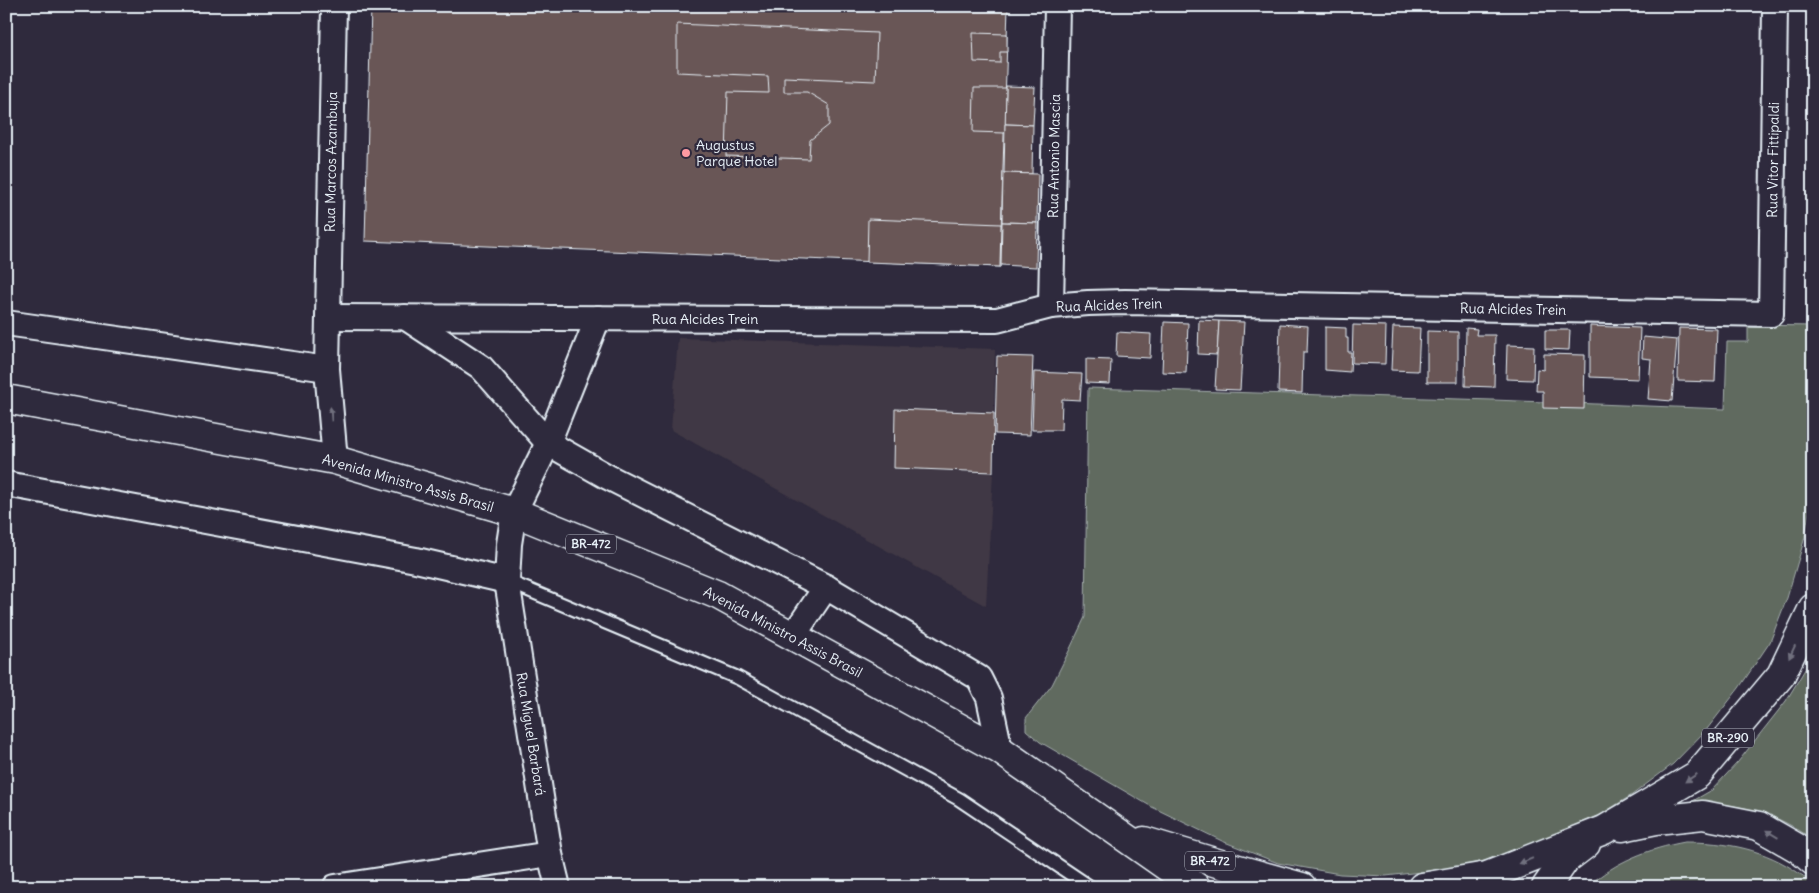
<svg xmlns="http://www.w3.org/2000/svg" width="1819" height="893" viewBox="0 0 1819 893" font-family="Delius,sans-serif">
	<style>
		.built { fill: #403844 }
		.green { fill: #606a5f; stroke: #a4aeac }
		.building { fill: #695756; stroke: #e8f1f8 }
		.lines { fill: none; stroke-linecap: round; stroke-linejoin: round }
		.service-casing { stroke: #e8f1f8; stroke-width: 16 }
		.minor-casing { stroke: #e8f1f8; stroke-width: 28 }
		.trunk-casing { stroke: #e8f1f8; stroke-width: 31 }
		.service { stroke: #2f2a3d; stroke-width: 12 }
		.minor { stroke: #2f2a3d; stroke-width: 24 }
		.trunk { stroke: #2f2a3d; stroke-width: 28 }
		.oneway { fill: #70707e }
		.poi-dot { fill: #ff9aa2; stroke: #2f2a3d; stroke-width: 2 }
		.labels { text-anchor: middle; stroke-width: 4.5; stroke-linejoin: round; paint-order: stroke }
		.shield { fill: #2f2a3d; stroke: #b0b5c0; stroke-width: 1 }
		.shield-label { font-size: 12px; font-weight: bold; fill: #e8f1f8 }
		.poi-label { font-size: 14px; fill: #e8f1f8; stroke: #2f2a3d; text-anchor: start }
		.street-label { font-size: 14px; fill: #e8f1f8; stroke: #2f2a3d }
	</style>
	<rect width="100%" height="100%" fill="#2f2a3d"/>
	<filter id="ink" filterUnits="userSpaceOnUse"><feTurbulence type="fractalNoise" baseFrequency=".02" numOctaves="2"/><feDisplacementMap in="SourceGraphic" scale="10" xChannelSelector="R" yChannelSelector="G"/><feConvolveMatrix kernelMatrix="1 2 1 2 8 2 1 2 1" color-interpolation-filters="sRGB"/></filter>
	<g filter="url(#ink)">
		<polygon class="built" points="678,338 995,349 993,472 986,606 671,430"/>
		<g class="green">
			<polygon points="1748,325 1813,326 1813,485 1805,537 1787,598 1770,642 1739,688 1707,729 1673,764 1632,795 1600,815 1559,833 1498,858 1447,869 1386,876 1340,874 1278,863 1222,841 1152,807 1040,742 1026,730 1026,718 1052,685 1069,651 1085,617 1088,388 1493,400 1725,409 1727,342 1748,342"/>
			<path d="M1813,656V840C1777,812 1735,803 1691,802L1712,790L1738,762L1786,701Z"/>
			<path d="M1685,842C1727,842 1765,849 1800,874C1805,877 1812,881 1813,887H1587C1616,861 1648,849 1685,842Z"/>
		</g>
		<g class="building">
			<polygon points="371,6 1008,6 1000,267 365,241"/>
			<polygon points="677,24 877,33 875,81 784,77 784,92 807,92 829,105 829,125 810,140 809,159 726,156 728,92 769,93 768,76 677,72"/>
			<polygon points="973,33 1007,34 1007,52 1000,52 1000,63 974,62"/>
			<polygon points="1006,86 1035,87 1033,125 1005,124"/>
			<polygon points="974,88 1006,88 1005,133 973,132"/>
			<polygon points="1005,124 1033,125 1032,174 1004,173"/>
			<polygon points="1003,173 1038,174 1037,223 1002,222"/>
			<polygon points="868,219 1001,224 1000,267 867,262"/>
			<polygon points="1002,222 1037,223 1036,267 1001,265"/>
			<polygon points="1199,320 1219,321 1217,355 1198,354"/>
			<polygon points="1219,321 1244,322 1240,390 1215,389"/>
			<polygon points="1164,322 1188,323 1186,373 1162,372"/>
			<polygon points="1280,324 1308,326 1307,352 1303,352 1302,393 1278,392"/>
			<polygon points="1353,325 1386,326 1385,364 1352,363"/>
			<polygon points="1590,326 1640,328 1638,379 1590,377"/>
			<polygon points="1325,327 1346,328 1346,338 1348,338 1348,352 1351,352 1350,372 1325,370"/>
			<polygon points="1393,327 1420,328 1418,371 1391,370"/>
			<polygon points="1466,328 1477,329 1476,335 1495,335 1494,387 1465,386"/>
			<polygon points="1679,328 1717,329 1715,382 1678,381"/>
			<polygon points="1545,330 1570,330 1569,350 1545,349"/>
			<polygon points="1427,331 1458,332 1458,382 1427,382"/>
			<polygon points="1117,332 1151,334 1150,358 1116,356"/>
			<polygon points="1643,337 1677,340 1672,401 1648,399 1651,359 1642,358"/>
			<polygon points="1507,345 1534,346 1533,380 1506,379"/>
			<polygon points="1544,354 1585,355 1584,409 1543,408 1543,391 1536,391 1537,369 1544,370"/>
			<polygon points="997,356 1033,357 1030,435 995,434"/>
			<polygon points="1086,359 1111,360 1110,384 1086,383"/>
			<polygon points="1034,372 1082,374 1080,400 1062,399 1061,430 1032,430"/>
			<polygon points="895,409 994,413 993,472 894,468"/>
		</g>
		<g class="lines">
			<g class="service-casing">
				<polyline id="service" points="507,581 738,678 959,799 1090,887"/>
			</g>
			<g class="minor-casing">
				<g id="minor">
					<polyline points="334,6 327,369 335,460"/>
					<polyline points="1051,306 1057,6"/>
					<polyline points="328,317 997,320 1051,306 1088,303 1125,302 1771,314 1775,6"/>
					<polyline points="405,317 481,367 548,443 608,477 826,587 979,678 989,698 1000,750"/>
					<polyline points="6,323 327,369"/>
					<polyline points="6,484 416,560 507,581"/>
					<polyline points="793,636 826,587"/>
					<polyline points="335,887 550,854"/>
					<polyline points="558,887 550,854 507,581 509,544 514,512 548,443 598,318"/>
				</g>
			</g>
			<g class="trunk-casing">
				<g id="trunk">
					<polyline points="6,399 335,460 514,512 718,595 1000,750 1196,887"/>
					<polyline points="1622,827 1656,820 1703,815 1759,826 1799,849 1813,861"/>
					<polyline points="1144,841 1224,865 1302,887"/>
					<polyline points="1422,887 1487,876 1604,830 1697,775 1781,675 1813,608"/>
					<polyline points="1546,887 1565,860 1586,844"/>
				</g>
			</g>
			<use href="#service" class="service"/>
			<use href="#minor" class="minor"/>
			<use href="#trunk" class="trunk"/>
		</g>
		<defs><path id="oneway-solid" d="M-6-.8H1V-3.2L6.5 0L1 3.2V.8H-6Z" transform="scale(1.25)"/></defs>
		<g class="oneway">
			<use href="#oneway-solid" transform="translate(331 414) rotate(-95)"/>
			<use href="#oneway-solid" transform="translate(1792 652) rotate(115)"/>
			<use href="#oneway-solid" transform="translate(1691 778) rotate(147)"/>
			<use href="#oneway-solid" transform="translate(1772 834) rotate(-149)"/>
			<use href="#oneway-solid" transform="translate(1526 861) rotate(158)"/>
		</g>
	</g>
	<circle class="poi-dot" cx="686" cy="153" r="5"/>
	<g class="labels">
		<g class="shield">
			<rect x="566" y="534.5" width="50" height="19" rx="4"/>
			<rect x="1702" y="728.5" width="52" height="19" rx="4"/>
			<rect x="1185" y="851.5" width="50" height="19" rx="4"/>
		</g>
		<g class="shield-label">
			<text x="591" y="548">BR-472</text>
			<text x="1728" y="742">BR-290</text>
			<text x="1210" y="865">BR-472</text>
		</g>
		<g class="poi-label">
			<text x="696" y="150">Augustus<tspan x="696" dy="16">Parque Hotel</tspan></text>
		</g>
		<g class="street-label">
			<text transform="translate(1054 156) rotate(-89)" y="5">Rua Antonio Mascia</text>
			<text transform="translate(1773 160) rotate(-89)" y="5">Rua Vitor Fittipaldi</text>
			<text transform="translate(331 162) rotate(-89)" y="5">Rua Marcos Azambuja</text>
			<text transform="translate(1109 305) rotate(-2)" y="5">Rua Alcides Trein</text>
			<text transform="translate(1513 309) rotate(1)" y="5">Rua Alcides Trein</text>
			<text x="705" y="324">Rua Alcides Trein</text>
			<text transform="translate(408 483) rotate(16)" y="5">Avenida Ministro Assis Brasil</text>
			<text transform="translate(783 632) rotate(28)" y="5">Avenida Ministro Assis Brasil</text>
			<text transform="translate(531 734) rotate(81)" y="5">Rua Miguel Barbará</text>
		</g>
	</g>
	<rect width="1819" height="893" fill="none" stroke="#2f2a3d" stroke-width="25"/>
	<rect x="12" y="12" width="1794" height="868" fill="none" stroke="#e8f1f8" stroke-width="2" filter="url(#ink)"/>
</svg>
